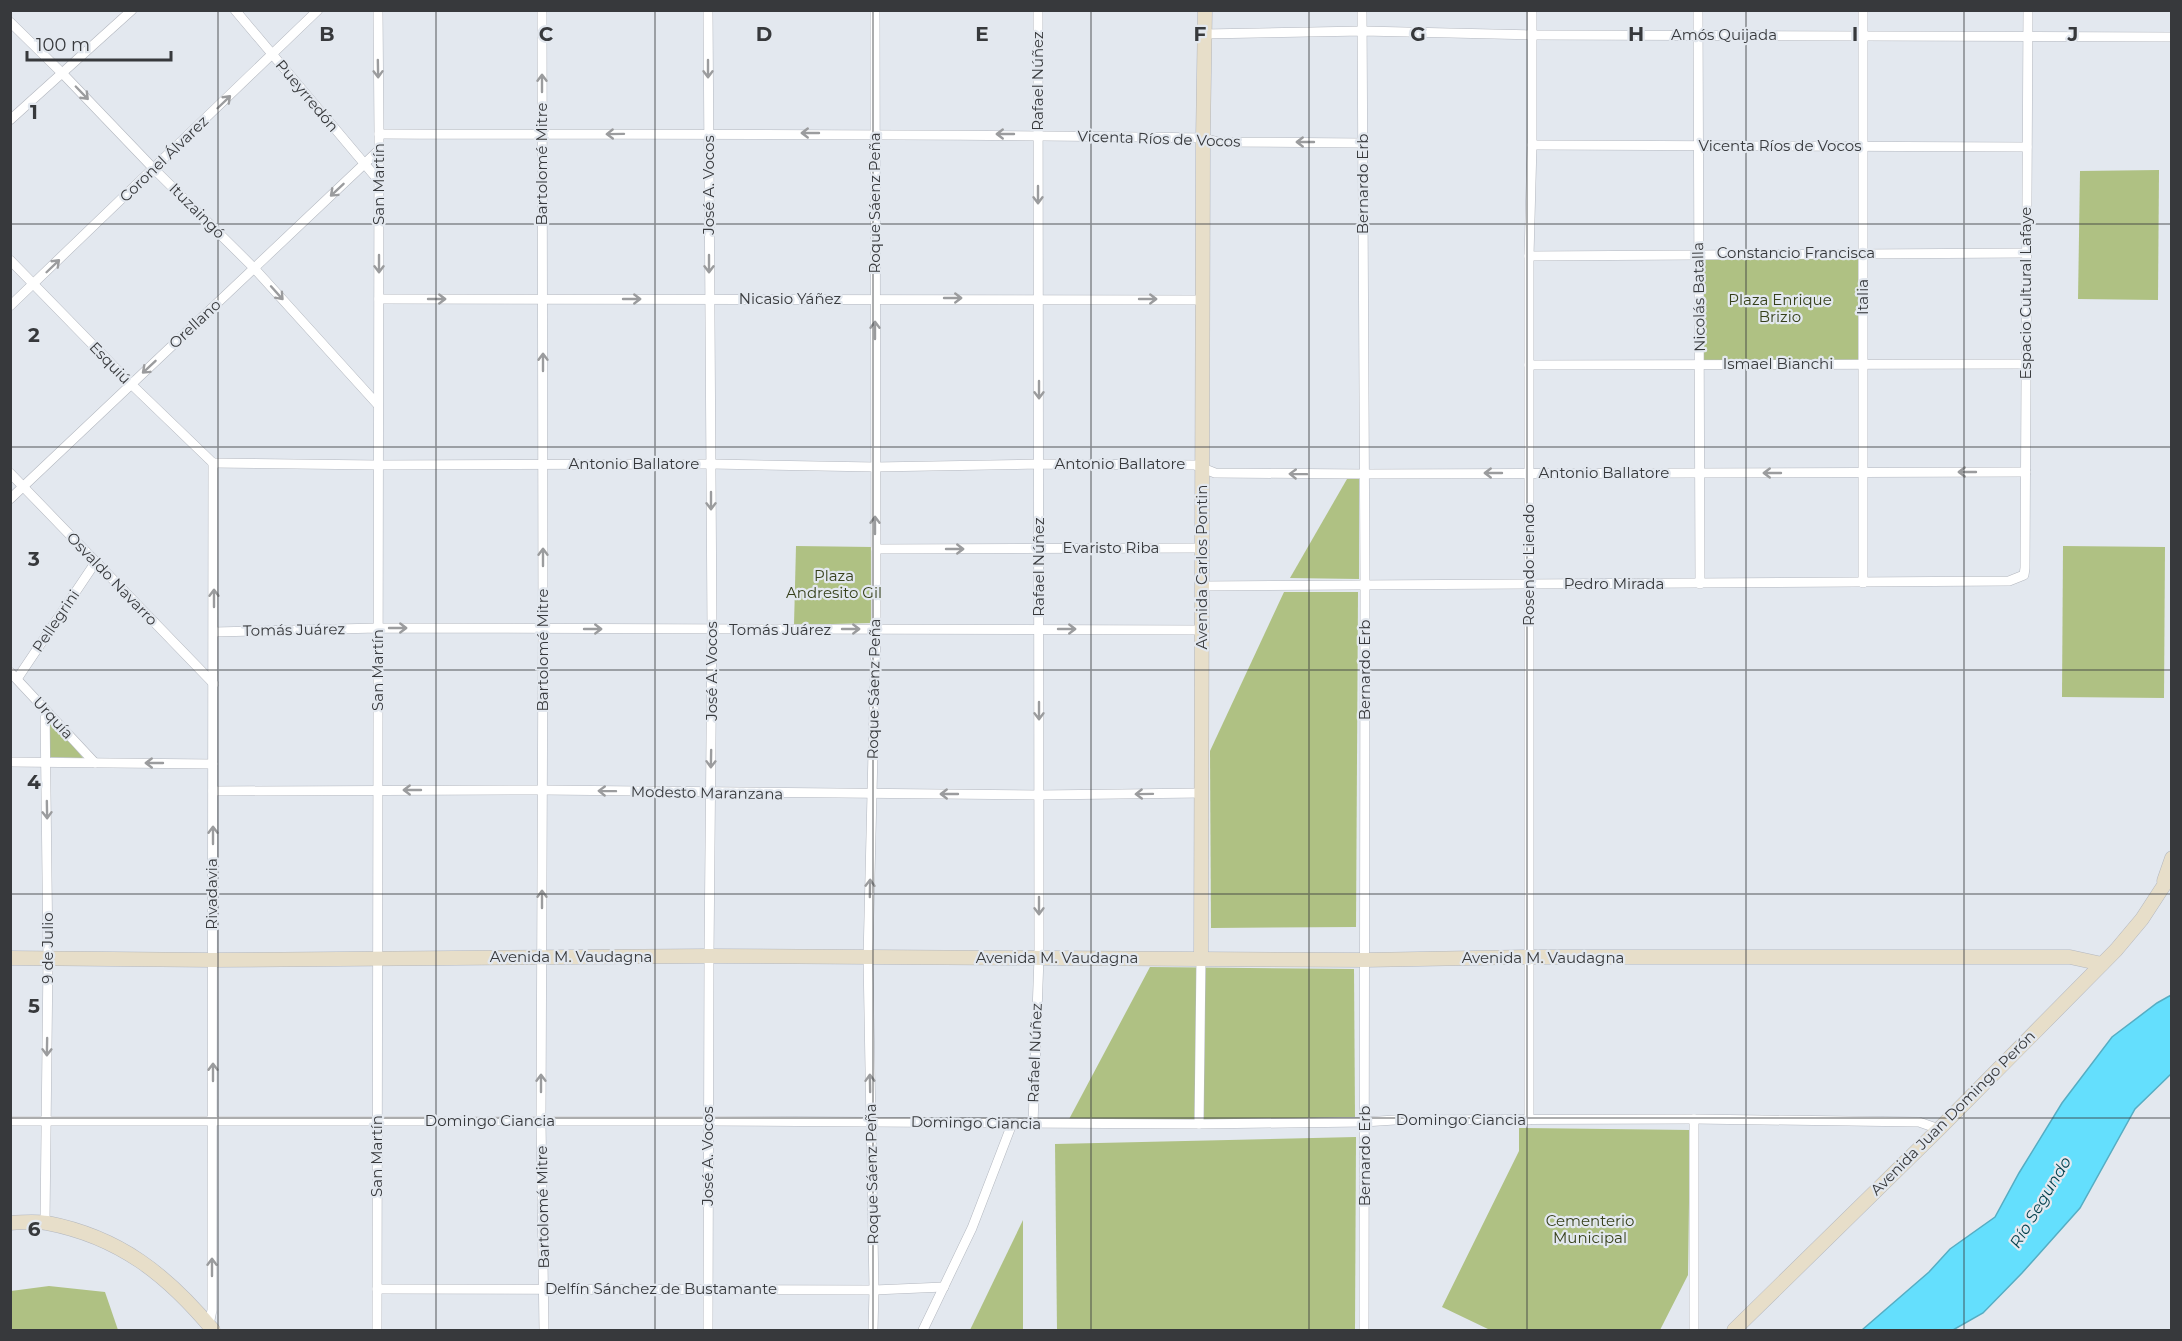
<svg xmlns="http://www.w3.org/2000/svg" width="2182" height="1341" viewBox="0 0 2182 1341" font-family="Montserrat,sans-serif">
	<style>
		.green { fill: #afc183 }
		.water { fill: #64dffd; stroke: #56adc3; stroke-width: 1.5 }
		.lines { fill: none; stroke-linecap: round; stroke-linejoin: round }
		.street-casing { stroke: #b3b7bf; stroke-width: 10 }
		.secondary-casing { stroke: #b3b7bf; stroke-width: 15 }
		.street { stroke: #fff; stroke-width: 9 }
		.secondary { stroke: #e7dec9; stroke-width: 14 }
		.oneway { stroke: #9b9c9e }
		.grid { fill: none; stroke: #37393c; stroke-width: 1.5; stroke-opacity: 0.55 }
		.labels { text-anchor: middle; stroke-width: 4.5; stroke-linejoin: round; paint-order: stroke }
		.street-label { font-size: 15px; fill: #37393c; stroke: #e3e8ef }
		.park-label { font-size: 15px; fill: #36401b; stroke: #e3e8ef }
		.water-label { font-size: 16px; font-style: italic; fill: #013e4a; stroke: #e3e8ef }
		.grid-label { font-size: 20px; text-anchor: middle; font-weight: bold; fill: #37393c; stroke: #e3e8ef; stroke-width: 4.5; stroke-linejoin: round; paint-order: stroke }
	</style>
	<rect width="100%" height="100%" fill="#e3e8ef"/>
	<g class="green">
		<polygon points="2159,170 2158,300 2078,299 2080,171"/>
		<polygon points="1859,255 1860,362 1703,362 1701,256"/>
		<polygon points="1347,479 1359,479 1359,579 1290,578"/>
		<polygon points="796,546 872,547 872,623 794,625"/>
		<polygon points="2063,546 2165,547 2164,698 2062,697"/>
		<polygon points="1284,592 1358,592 1356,927 1211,928 1210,751"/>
		<polygon points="50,718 83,758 49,757"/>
		<polygon points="1150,967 1354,969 1355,1117 1067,1123"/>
		<polygon points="1519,1128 1690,1130 1688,1275 1660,1330 1490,1330 1442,1307 1519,1151"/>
		<polygon points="1356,1137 1355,1330 1057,1330 1055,1144"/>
		<polygon points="1023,1220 1023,1330 970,1330"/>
		<polygon points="49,1286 105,1292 118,1330 11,1330 11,1291"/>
	</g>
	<polygon class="water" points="2171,995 2171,1074 2135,1109 2080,1208 2022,1273 1983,1313 1953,1330 1862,1330 1929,1272 1950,1249 1995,1217 2019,1173 2062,1103 2112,1037 2157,1003"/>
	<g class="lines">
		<g class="street-casing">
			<g id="street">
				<polyline points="235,10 379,181"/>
				<polyline points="542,10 543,629 541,1121 544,1330"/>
				<polyline points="708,10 712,630 709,956 708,1330"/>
				<polyline points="1362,10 1365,585 1364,1330"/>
				<polyline points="1698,10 1700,584"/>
				<polyline points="10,22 63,74 154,169 254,268 378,405"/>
				<polyline points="1204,34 1363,31 1532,35 2172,37"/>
				<polyline points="10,120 132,10"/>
				<path d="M379,134C654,135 928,133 1203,138L1219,142L1363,143"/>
				<polyline points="1532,145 2027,147"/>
				<polyline points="1529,256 2027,253"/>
				<polyline points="10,260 131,384 213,463"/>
				<polyline points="379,299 1202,300"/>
				<polyline points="10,306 318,10"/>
				<polyline points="1529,365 2026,364"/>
				<polyline points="213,463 378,465 711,464 875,467 1039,464 1195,465 1215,473 1365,474 2026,472"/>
				<polyline points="10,473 214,684"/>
				<polyline points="10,499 379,150"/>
				<polyline points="876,549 1202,548"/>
				<polyline points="1863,583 1863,10"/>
				<polyline points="1202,586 2009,581 2024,575 2025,568 2028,10"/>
				<polyline points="214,632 378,628 1203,630"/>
				<polyline points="10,672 95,763"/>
				<polyline points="17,679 95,563"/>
				<polyline points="10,762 213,764"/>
				<polyline points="213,791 543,790 1039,795 1202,793"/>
				<polyline points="1529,1120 1529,256 1532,145 1532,10"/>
				<polyline points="10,1121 708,1121 1199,1124 1364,1122 1395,1120 1694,1119 1919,1122 1939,1129"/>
				<polyline points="1033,1124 1039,957 1038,10"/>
				<polyline points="1199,1124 1201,959"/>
				<polyline points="45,1222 48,959 45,709"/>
				<polyline points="377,1289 874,1290 944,1287"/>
				<polyline points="209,1325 212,1310 213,463"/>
				<polyline points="377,1330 379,134 378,10"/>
				<polyline points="873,1330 874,1290 868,958 876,629 875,10"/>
				<polyline points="923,1330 972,1228 1012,1124"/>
				<polyline points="1694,1330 1694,1119"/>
			</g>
		</g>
		<g class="secondary-casing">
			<g id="secondary">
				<polyline points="2164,881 2172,858"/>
				<polyline points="10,958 212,960 709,956 1365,960 1528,957 2070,957 2102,964"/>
				<polyline points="1201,959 1203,138 1205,10"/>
				<path d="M10,1223C22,1222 36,1221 47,1223C120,1237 167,1275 213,1330"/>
				<polyline points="1734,1330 1939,1129 2116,950 2142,919 2172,873"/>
			</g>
		</g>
		<use href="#street" class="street"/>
		<use href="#secondary" class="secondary"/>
	</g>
	<defs><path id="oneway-shaft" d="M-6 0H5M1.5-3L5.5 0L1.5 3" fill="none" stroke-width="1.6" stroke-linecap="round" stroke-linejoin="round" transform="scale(1.5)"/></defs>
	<g class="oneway">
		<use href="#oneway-shaft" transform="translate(378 69) rotate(89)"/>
		<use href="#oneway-shaft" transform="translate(708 69) rotate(90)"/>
		<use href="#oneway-shaft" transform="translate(542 83) rotate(-90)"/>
		<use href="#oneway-shaft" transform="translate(82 93) rotate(46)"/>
		<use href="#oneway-shaft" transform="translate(224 102) rotate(-44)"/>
		<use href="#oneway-shaft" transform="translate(810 133) rotate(-180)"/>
		<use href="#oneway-shaft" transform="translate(615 134) rotate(179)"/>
		<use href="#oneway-shaft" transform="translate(1005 134) rotate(-180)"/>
		<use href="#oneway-shaft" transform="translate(1305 142) rotate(-180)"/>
		<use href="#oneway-shaft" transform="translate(337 190) rotate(137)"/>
		<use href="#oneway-shaft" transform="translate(1038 195) rotate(90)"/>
		<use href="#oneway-shaft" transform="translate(379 264) rotate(90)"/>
		<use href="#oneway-shaft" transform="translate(709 264) rotate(90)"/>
		<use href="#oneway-shaft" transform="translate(53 266) rotate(-44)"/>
		<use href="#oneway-shaft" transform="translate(277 293) rotate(48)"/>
		<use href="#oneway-shaft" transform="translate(953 298)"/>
		<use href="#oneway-shaft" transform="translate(437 299)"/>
		<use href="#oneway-shaft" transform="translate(632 299)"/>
		<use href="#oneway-shaft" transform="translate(1148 299)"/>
		<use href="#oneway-shaft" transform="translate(875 330) rotate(-90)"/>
		<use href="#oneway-shaft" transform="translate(543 362) rotate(-90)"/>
		<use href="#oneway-shaft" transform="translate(149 367) rotate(137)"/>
		<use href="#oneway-shaft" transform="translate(1039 390) rotate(90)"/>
		<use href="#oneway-shaft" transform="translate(1967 472) rotate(180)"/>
		<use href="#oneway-shaft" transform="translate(1493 473) rotate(180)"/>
		<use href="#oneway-shaft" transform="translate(1772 473) rotate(180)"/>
		<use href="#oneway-shaft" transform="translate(1298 474) rotate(-179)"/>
		<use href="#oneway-shaft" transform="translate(711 501) rotate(90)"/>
		<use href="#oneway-shaft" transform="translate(875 525) rotate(-90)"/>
		<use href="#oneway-shaft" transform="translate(955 549)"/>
		<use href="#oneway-shaft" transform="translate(543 557) rotate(-90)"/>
		<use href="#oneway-shaft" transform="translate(214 598) rotate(-90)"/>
		<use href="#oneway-shaft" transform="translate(398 628)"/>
		<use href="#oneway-shaft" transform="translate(593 629)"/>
		<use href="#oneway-shaft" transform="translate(851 629)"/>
		<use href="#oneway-shaft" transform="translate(1067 629)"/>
		<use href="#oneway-shaft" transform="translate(1039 711) rotate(90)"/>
		<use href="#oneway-shaft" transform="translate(711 759) rotate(91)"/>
		<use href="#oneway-shaft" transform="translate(154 763) rotate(-180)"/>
		<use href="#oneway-shaft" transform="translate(412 790) rotate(180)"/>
		<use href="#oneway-shaft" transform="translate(607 791) rotate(-179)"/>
		<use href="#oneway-shaft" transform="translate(949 794) rotate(-180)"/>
		<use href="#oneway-shaft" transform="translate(1144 794) rotate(179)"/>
		<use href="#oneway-shaft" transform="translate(47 810) rotate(89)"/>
		<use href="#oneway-shaft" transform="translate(213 835) rotate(-90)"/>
		<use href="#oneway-shaft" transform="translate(870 888) rotate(-89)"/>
		<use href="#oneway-shaft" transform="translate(542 899) rotate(-90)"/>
		<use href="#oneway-shaft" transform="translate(1039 906) rotate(90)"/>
		<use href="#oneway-shaft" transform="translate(47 1047) rotate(91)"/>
		<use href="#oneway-shaft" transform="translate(213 1072) rotate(-90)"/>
		<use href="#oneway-shaft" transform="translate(541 1083) rotate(-90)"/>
		<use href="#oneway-shaft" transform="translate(870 1083) rotate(-91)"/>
		<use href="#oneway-shaft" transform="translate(212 1267) rotate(-90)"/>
	</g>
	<path class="grid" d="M218,10V1330M436,10V1330M655,10V1330M873,10V1330M1091,10V1330M1309,10V1330M1527,10V1330M1746,10V1330M1964,10V1330M10,224H2172M10,447H2172M10,670H2172M10,894H2172M10,1118H2172"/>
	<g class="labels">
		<g class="street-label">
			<text x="1724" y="40">Amós Quijada</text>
			<text transform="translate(1038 81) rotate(-90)" y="5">Rafael Núñez</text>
			<text transform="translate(307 96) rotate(50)" y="5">Pueyrredón</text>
			<text transform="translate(1159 139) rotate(2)" y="5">Vicenta Ríos de Vocos</text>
			<text x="1780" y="151">Vicenta Ríos de Vocos</text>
			<text transform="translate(164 159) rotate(-44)" y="5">Coronel Álvarez</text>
			<text transform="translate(542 164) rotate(-90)" y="5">Bartolomé Mitre</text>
			<text transform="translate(379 184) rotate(-90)" y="5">San Martín</text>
			<text transform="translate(1363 184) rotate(-90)" y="5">Bernardo Erb</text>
			<text transform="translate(709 185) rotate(-90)" y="5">José A. Vocos</text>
			<text transform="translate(875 203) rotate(-90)" y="5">Roque Sáenz Peña</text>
			<text transform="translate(197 211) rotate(45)" y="5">Ituzaingó</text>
			<text x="1796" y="258">Constancio Francisca</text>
			<text transform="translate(2026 293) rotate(-90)" y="5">Espacio Cultural Lafaye</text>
			<text transform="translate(1699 297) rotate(-91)" y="5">Nicolás Batalla</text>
			<text transform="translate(1863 297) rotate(-90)" y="5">Italia</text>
			<text x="790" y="304">Nicasio Yáñez</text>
			<text transform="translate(195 324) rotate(-43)" y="5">Orellano</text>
			<text transform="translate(110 363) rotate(46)" y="5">Esquiú</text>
			<text x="1778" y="369">Ismael Bianchi</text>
			<text x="634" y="469">Antonio Ballatore</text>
			<text x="1120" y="469">Antonio Ballatore</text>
			<text x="1604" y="478">Antonio Ballatore</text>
			<text x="1111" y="553">Evaristo Riba</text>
			<text transform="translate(1529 565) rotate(-90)" y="5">Rosendo Liendo</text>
			<text transform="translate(1039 567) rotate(-90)" y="5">Rafael Núñez</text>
			<text transform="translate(1202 567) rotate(-90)" y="5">Avenida Carlos Pontin</text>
			<text transform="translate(112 579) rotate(46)" y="5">Osvaldo Navarro</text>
			<text x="1614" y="589">Pedro Mirada</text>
			<text transform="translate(56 621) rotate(-56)" y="5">Pellegrini</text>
			<text transform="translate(294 630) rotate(-1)" y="5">Tomás Juárez</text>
			<text x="780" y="635">Tomás Juárez</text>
			<text transform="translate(543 650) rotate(-90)" y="5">Bartolomé Mitre</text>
			<text transform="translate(378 670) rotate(-90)" y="5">San Martín</text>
			<text transform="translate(1365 670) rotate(-90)" y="5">Bernardo Erb</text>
			<text transform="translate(712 671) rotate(-90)" y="5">José A. Vocos</text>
			<text transform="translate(874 689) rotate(-89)" y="5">Roque Sáenz Peña</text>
			<text transform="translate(53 718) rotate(47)" y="5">Urquía</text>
			<text transform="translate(707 793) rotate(1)" y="5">Modesto Maranzana</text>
			<text transform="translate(212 894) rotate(-90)" y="5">Rivadavia</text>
			<text transform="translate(48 948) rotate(-90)" y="5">9 de Julio</text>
			<text x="571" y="962">Avenida M. Vaudagna</text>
			<text x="1057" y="963">Avenida M. Vaudagna</text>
			<text x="1543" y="963">Avenida M. Vaudagna</text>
			<text transform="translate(1035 1053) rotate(-88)" y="5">Rafael Núñez</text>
			<text transform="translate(1953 1113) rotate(-45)" y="5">Avenida Juan Domingo Perón</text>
			<text x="1461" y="1125">Domingo Ciancia</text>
			<text x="490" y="1126">Domingo Ciancia</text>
			<text transform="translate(976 1123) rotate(1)" y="5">Domingo Ciancia</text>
			<text transform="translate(377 1156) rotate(-90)" y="5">San Martín</text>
			<text transform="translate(708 1156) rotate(-90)" y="5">José A. Vocos</text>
			<text transform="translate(1365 1156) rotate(-90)" y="5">Bernardo Erb</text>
			<text transform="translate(872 1174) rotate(-91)" y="5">Roque Sáenz Peña</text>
			<text transform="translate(543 1207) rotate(-91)" y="5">Bartolomé Mitre</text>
			<text x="661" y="1294">Delfín Sánchez de Bustamante</text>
		</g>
		<g class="park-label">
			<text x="1780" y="305">Plaza Enrique<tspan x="1780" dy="17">Brizio</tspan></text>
			<text x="834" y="581">Plaza<tspan x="834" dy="17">Andresito Gil</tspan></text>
			<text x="1590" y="1226">Cementerio<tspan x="1590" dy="17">Municipal</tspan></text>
		</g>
		<g class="water-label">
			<text transform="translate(2040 1202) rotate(-59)" y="6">Río Segundo</text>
		</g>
	</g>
	<g class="grid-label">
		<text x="327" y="41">B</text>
		<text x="546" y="41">C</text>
		<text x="764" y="41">D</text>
		<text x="982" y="41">E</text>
		<text x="1200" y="41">F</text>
		<text x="1418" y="41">G</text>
		<text x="1636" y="41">H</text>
		<text x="1855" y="41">I</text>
		<text x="2073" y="41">J</text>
		<text x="34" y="119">1</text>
		<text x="34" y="342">2</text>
		<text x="34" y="566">3</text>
		<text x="34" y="789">4</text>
		<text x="34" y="1013">5</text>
		<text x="34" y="1236">6</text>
	</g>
	<rect width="2182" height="1341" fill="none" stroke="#37393c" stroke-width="24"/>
	<path d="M27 51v9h144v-9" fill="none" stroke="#37393c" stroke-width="3"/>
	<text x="36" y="51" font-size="18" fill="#37393c" stroke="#e3e8ef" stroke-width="4.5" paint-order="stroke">100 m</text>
</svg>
